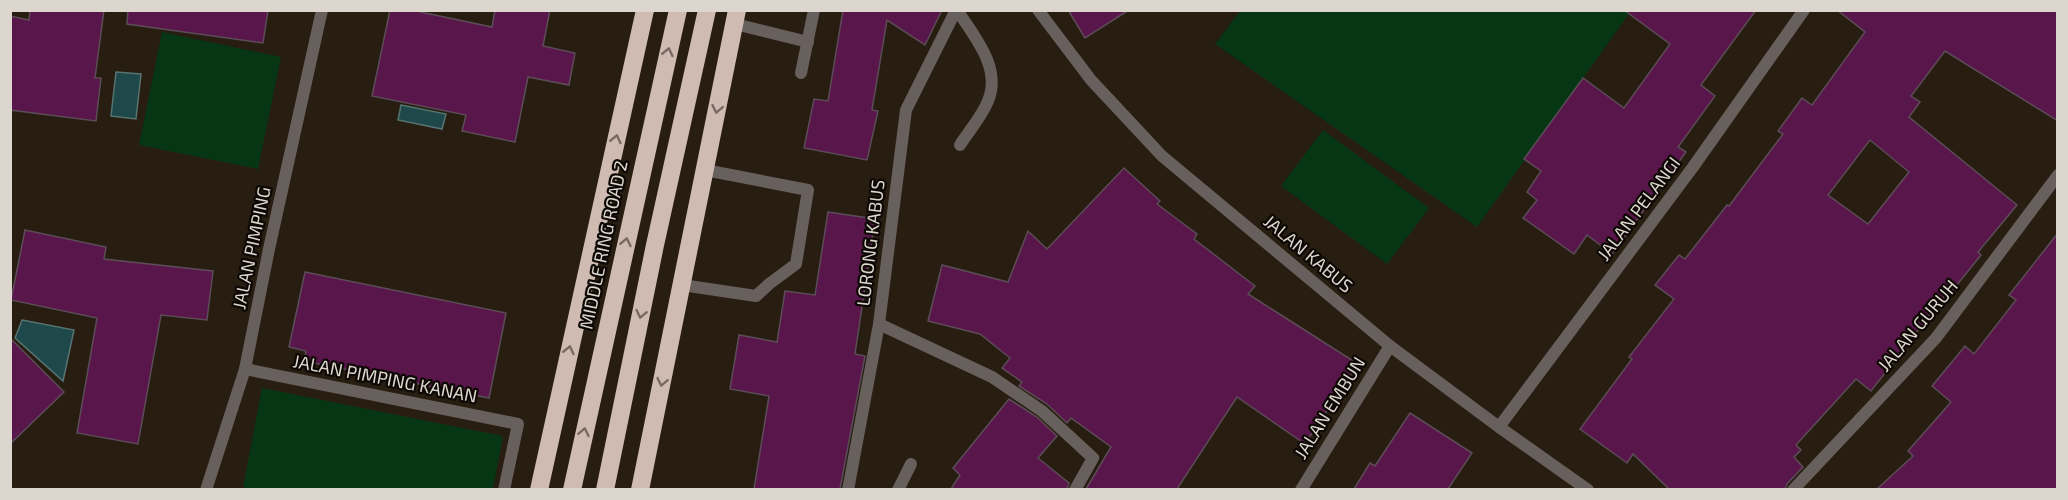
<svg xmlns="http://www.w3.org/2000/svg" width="2068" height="500" viewBox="0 0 2068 500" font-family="'Exo 2',sans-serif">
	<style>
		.green { fill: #073614 }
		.water { fill: #1e484a; stroke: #577372; stroke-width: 1.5 }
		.building { fill: #59164a; stroke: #5c4c57; stroke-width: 1.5; fill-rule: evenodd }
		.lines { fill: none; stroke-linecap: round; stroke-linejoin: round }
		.lane { stroke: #68605c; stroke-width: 12 }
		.street { stroke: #68605c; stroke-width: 12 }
		.highway { stroke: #cfbbb1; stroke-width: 18 }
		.oneway { stroke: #786a63 }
		.labels { text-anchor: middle; stroke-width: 4.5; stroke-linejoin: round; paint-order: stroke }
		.street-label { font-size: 18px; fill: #ddd6ce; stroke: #0d0804 }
	</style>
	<rect width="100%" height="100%" fill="#281d11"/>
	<g class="green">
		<polygon points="1240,11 1631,11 1477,227 1215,44"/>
		<polygon points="162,32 281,57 258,169 139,145"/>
		<polygon points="1323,130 1429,208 1387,264 1281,186"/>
		<polygon points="262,388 503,436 493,489 257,490 243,487"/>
	</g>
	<g class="water">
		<polygon points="116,72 141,74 136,119 111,116"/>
		<polygon points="401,105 446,114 442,129 398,120"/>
		<polygon points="22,320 74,330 63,381 15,338"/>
	</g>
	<g class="building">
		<polygon points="30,10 104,10 95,78 101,78 96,121 10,110 10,16 29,20"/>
		<polygon points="128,10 268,10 263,43 127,24"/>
		<polygon points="390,10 411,10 492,27 495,10 550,10 543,46 575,53 569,85 528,77 515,142 462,131 466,115 372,96"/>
		<polygon points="843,10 942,10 925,45 887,20 872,110 878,111 867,160 804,148 814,99 828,101"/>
		<polygon points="1068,10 1129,10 1085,38"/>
		<polygon points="1624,10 1756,10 1701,85 1715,96 1678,147 1686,152 1612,254 1587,235 1574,254 1523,218 1537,200 1527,192 1541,171 1524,159 1583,78 1624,108 1670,44"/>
		<path d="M1837,10H2058V121L1945,51L1911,96L1920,102L1909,117L2017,205L1978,252L1981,255L1952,291L1950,289L1871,391L1856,379L1796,445L1801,450L1794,457L1803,467L1787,484L1785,489H1669L1633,454L1627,463L1580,429L1632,359L1629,357L1674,299L1655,285L1679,255L1685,259L1727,205L1729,206L1783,134L1778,131L1802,98L1812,105L1865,32ZM1870,140L1909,172L1868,224L1828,195Z"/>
		<polygon points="1124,168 1160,201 1157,204 1197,234 1194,239 1255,286 1248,294 1358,364 1305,444 1237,397 1177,489 1086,489 1111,447 1071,418 1067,423 1047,404 1019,386 1022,382 1002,368 1010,358 980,334 928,321 942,265 1008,282 1028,231 1047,249"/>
		<polygon points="828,212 875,219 855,354 865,356 840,489 754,489 769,396 730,389 739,335 777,342 785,291 815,295"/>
		<polygon points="25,230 106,247 104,259 213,271 207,320 161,315 138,444 77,433 97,318 11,300"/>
		<polygon points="2058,233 2058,489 1877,489 1913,456 1908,451 1951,402 1932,386 1965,346 1974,354 2016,300 2009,295"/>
		<polygon points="305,272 506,313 489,398 304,361 306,351 289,347"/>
		<polygon points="10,338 64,392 10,444"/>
		<polygon points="1009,399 1037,417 1057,436 1038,458 1069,483 1067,489 951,489 960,475 953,468"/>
		<polygon points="1410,413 1472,453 1448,489 1354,489 1370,463 1375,466"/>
	</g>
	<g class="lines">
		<g class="lane">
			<path d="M957,10C974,36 1002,68 988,101C982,116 969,131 960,145"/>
			<polyline points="735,24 808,42"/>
			<polyline points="801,73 814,10"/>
			<polyline points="682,285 756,296 769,284 796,264 808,190 705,170"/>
			<polyline points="879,324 992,377 1042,411 1093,458 1075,490"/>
			<polyline points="898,490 911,464"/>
		</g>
		<g class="street">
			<polyline points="1038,10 1091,80 1162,156 1390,346 1499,427 1588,490"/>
			<polyline points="245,369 518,424 504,490"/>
			<polyline points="1499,427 1693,167 1804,10"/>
			<polyline points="206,490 245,369 269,249 322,10"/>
			<polyline points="848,490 879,324 906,110 956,10"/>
			<polyline points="1301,490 1390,346"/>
			<polyline points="1793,490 1936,338 2058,175"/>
		</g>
		<g class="highway">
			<polyline points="539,490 645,10"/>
			<polyline points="572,490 678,10"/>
			<polyline points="605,490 655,245 707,10"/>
			<polyline points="640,490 737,10"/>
		</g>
	</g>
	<defs><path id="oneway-chevron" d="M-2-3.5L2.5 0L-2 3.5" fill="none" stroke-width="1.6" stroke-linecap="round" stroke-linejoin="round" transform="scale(1.5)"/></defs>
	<g class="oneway">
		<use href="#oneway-chevron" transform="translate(668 52) rotate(-77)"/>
		<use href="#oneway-chevron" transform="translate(717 109) rotate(101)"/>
		<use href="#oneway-chevron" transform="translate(616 139) rotate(-77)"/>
		<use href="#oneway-chevron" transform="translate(626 242) rotate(-78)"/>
		<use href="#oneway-chevron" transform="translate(641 314) rotate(102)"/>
		<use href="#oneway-chevron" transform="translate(569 350) rotate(-77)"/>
		<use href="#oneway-chevron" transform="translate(662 382) rotate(102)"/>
		<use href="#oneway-chevron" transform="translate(584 432) rotate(-78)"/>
	</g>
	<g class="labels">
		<g class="street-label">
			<text transform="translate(1639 209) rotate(-53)" y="6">JALAN PELANGI</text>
			<text transform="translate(871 243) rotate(-83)" y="6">LORONG KABUS</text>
			<text transform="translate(604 245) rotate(-78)" y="6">MIDDLE RING ROAD 2</text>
			<text transform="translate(252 248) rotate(-78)" y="6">JALAN PIMPING</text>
			<text transform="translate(1308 254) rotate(40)" y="6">JALAN KABUS</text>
			<text transform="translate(1918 326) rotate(-50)" y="6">JALAN GURUH</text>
			<text transform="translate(385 379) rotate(11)" y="6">JALAN PIMPING KANAN</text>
			<text transform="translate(1330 408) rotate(-58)" y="6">JALAN EMBUN</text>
		</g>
	</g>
	<rect width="2068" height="500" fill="none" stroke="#ddd6ce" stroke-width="24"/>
</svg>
